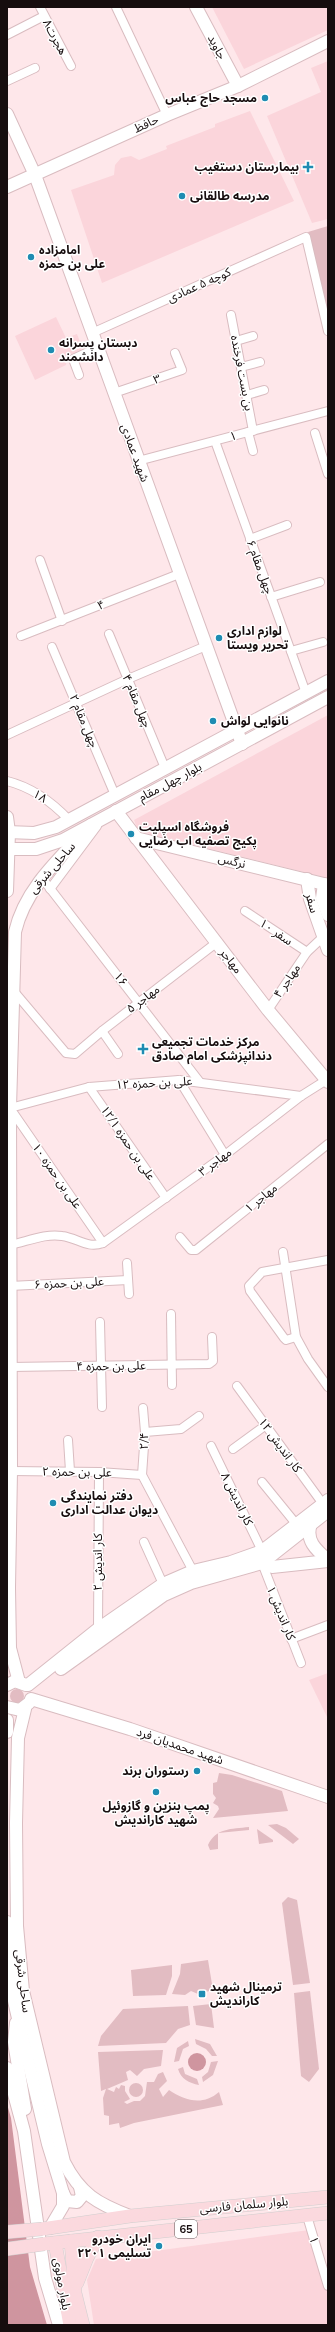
<svg xmlns="http://www.w3.org/2000/svg" width="335" height="2332" viewBox="0 0 335 2332" font-family="Mulish,'Noto Sans Arabic',sans-serif">
	<style>
		.built { fill: #fbd5db }
		.green { fill: #e2bcc2 }
		.water { fill: #cf959f }
		.lines { fill: none; stroke-linecap: round; stroke-linejoin: round }
		.street-casing { stroke: #d9bcc0; stroke-width: 10 }
		.secondary-casing { stroke: #d9bcc0; stroke-width: 14 }
		.primary-casing { stroke: #d0cfcf; stroke-width: 14 }
		.street { stroke: #fff; stroke-width: 8 }
		.secondary { stroke: #fff; stroke-width: 12 }
		.primary { stroke: #fbd9de; stroke-width: 13 }
		.primary-bridge-casing { stroke: #d0cfcf; stroke-width: 14; stroke-linecap: butt }
		.primary-bridge { stroke: #fbd9de; stroke-width: 13 }
		.poi-dot { fill: #1e8cb2; stroke: #fff; stroke-width: 1.5 }
		.labels { text-anchor: middle; stroke-width: 3; stroke-linejoin: round; paint-order: stroke }
		.shield { fill: #fff; stroke: #5c5656; stroke-width: 1 }
		.shield-label { font-size: 11px; font-weight: bold; fill: #160d0e }
		.street-label { font-size: 12px; fill: #160d0e; stroke: #fff }
		.poi-label { font-size: 12px; font-weight: bold; fill: #160d0e; stroke: #fff; text-anchor: start }
	</style>
	<rect width="100%" height="100%" fill="#fee7ea"/>
	<g class="built">
		<polygon points="212,7 328,7 328,30 244,69"/>
		<polygon points="328,61 328,219 312,223 267,116 321,92 311,68"/>
		<polygon points="250,111 294,201 102,283 71,190 114,175 115,165 121,158 131,156 139,160 167,149 166,146 215,127 215,124"/>
		<polygon points="56,317 66,338 77,334 82,347 81,352 67,358 66,365 35,380 15,336"/>
		<polygon points="328,715 328,878 138,831 134,820"/>
		<polygon points="328,1673 328,1719 309,1680"/>
		<polygon points="309,2230 328,2295 328,2325 94,2325 87,2280 96,2259"/>
	</g>
	<g class="green">
		<polygon points="328,226 328,317 308,232"/>
		<circle cx="17" cy="1696" r="7"/>
		<polygon points="219,1773 232,1775 282,1791 288,1811 213,1818 219,1809 218,1806 213,1803 216,1798 213,1794 213,1783 217,1782"/>
		<polygon points="277,1824 286,1828 299,1839 293,1844 268,1825"/>
		<path d="M249,1827V1830L218,1833V1849L210,1850L208,1845C216,1828 231,1829 249,1827Z"/>
		<polygon points="257,1829 273,1840 273,1842 259,1844"/>
		<polygon points="288,1897 297,1900 310,1983 293,1985 282,1903"/>
		<polygon points="208,1960 213,1990 198,1994 191,1991 185,1995 172,1994 180,1974 181,1964"/>
		<polygon points="172,1965 172,1976 166,1995 133,1996 131,1970"/>
		<polygon points="310,1991 319,2069 309,2082 301,2076 294,1993"/>
		<polygon points="211,2004 214,2028 196,2025 193,2006"/>
		<polygon points="188,2006 190,2025 178,2029 166,2043 98,2046 101,2036 123,2009"/>
		<polygon points="195,2039 210,2044 217,2056 212,2056 206,2049 196,2044"/>
		<polygon points="188,2041 189,2046 183,2049 179,2061 174,2062 177,2048"/>
		<path d="M163,2050L161,2066L144,2069L137,2076L130,2070L126,2072L128,2080L107,2089L114,2092L116,2087L119,2089L121,2085L125,2086V2091L130,2099L124,2102L127,2104L134,2101H140L145,2096L147,2082H154L158,2074L163,2072L167,2081L159,2089L163,2097L169,2090C185,2101 203,2106 219,2092L223,2105L134,2123L120,2128L119,2123L109,2125V2116L104,2115L103,2098L106,2089L101,2091L98,2052Z"/>
		<polygon points="218,2061 213,2075 203,2082 202,2077 208,2072 211,2062"/>
		<path d="M183,2067L185,2074L197,2079L199,2085C189,2083 181,2079 178,2069Z"/>
		<circle cx="136" cy="2090" r="7"/>
	</g>
	<g class="water">
		<circle cx="197" cy="2062" r="9"/>
		<polygon points="7,2104 11,2118 30,2267 47,2325 7,2325"/>
	</g>
	<g class="lines">
		<g class="street-casing">
			<g id="street">
				<polyline points="40,7 71,66"/>
				<polyline points="116,7 167,115"/>
				<polyline points="7,35 44,16"/>
				<polyline points="7,81 35,68"/>
				<polyline points="231,315 253,431"/>
				<polyline points="92,333 306,237 328,331"/>
				<polyline points="236,341 253,336"/>
				<polyline points="241,367 260,362"/>
				<polyline points="79,375 73,359 97,348"/>
				<polyline points="114,393 182,370 175,353"/>
				<polyline points="247,395 264,390"/>
				<polyline points="248,432 253,451"/>
				<polyline points="315,433 328,474"/>
				<polyline points="215,441 306,693"/>
				<polyline points="138,461 328,411"/>
				<polyline points="250,539 287,525"/>
				<polyline points="40,560 62,621"/>
				<polyline points="271,597 320,582"/>
				<polyline points="109,634 165,768"/>
				<polyline points="21,636 179,574"/>
				<polyline points="52,647 115,795"/>
				<polyline points="291,651 323,642"/>
				<polyline points="7,735 128,679 206,646"/>
				<path d="M7,781C31,787 52,802 69,820"/>
				<polyline points="42,878 199,1081"/>
				<polyline points="50,889 97,826"/>
				<polyline points="245,911 307,952"/>
				<polyline points="12,989 66,1053 75,1054 102,1031 216,943"/>
				<polyline points="268,1010 307,952 323,937"/>
				<polyline points="102,1031 118,1054"/>
				<polyline points="179,1080 225,1155"/>
				<polyline points="89,1087 166,1198"/>
				<polyline points="180,1237 191,1250 196,1250 328,1144"/>
				<polyline points="103,1243 10,1108 89,1087 179,1080 301,1096"/>
				<path d="M10,1245C26,1242 45,1233 62,1236C78,1238 87,1249 103,1243L225,1155L301,1096L328,1079"/>
				<polyline points="283,1252 296,1337 308,1359 328,1387"/>
				<polyline points="127,1263 129,1294"/>
				<polyline points="10,1286 128,1280"/>
				<polyline points="171,1314 172,1385"/>
				<polyline points="100,1322 102,1407"/>
				<polyline points="296,1337 286,1340 284,1338 250,1291 249,1286 262,1272 328,1260"/>
				<polyline points="10,1367 209,1364 213,1361 212,1337"/>
				<polyline points="237,1386 323,1504"/>
				<polyline points="145,1432 181,1429 199,1416"/>
				<polyline points="68,1440 70,1471"/>
				<polyline points="211,1446 262,1551"/>
				<polyline points="233,1449 266,1425"/>
				<polyline points="11,1471 99,1472 142,1475"/>
				<polyline points="142,1475 193,1571"/>
				<polyline points="142,1475 145,1432 143,1408"/>
				<polyline points="262,1482 297,1525"/>
				<polyline points="144,1542 163,1584"/>
				<polyline points="262,1563 301,1663"/>
				<polyline points="98,1629 99,1472"/>
				<polyline points="291,1639 328,1625"/>
				<polyline points="307,2216 328,2286"/>
			</g>
		</g>
		<g class="secondary-casing">
			<g id="secondary">
				<polyline points="196,7 238,86"/>
				<polyline points="7,114 35,175 242,744"/>
				<polyline points="7,187 167,115 238,86 328,41"/>
				<polyline points="116,811 268,1010 328,1082"/>
				<polyline points="7,817 9,832 7,891"/>
				<polyline points="7,832 34,833 56,827 328,681"/>
				<polyline points="136,838 328,885"/>
				<polyline points="7,849 36,849 63,840 328,697"/>
				<polyline points="307,879 310,899 328,950"/>
				<polyline points="324,884 322,898 328,915"/>
				<path d="M311,1524C305,1540 316,1550 328,1560"/>
				<polyline points="262,1563 272,1567 328,1561"/>
				<polyline points="61,1669 164,1595 191,1583 262,1563 328,1511"/>
				<path d="M19,1682L10,1648L9,1588L11,1471L10,1108L15,932C25,888 61,857 91,825"/>
				<polyline points="7,1685 15,1681 26,1685"/>
				<polyline points="28,1685 98,1629 163,1584 193,1571 231,1562 262,1551 328,1500"/>
				<polyline points="31,1699 130,1729 328,1797"/>
				<polyline points="7,1707 20,1710 29,1703"/>
				<path d="M25,1709L18,1738L16,1823L17,1926L23,1991L64,2162C80,2194 98,2204 130,2216"/>
				<polyline points="7,1720 7,1732"/>
				<polyline points="7,1922 12,1992 17,2014 48,2144 63,2193 63,2206 50,2228"/>
				<polyline points="16,2023 14,2042 25,2109"/>
				<polyline points="7,2068 24,2131 45,2278 59,2325"/>
				<polyline points="63,2193 67,2201 77,2202 82,2196 80,2187"/>
			</g>
		</g>
		<g class="primary-casing">
			<g id="primary">
				<polyline points="42,2229 130,2216 328,2197"/>
				<polyline points="71,2241 75,2293 83,2325"/>
				<polyline points="55,2243 70,2325"/>
				<polyline points="44,2244 328,2213"/>
				<polyline points="77,2283 87,2258 98,2237"/>
			</g>
		</g>
		<use href="#street" class="street"/>
		<use href="#secondary" class="secondary"/>
		<use href="#primary" class="primary"/>
		<g class="primary-bridge-casing">
			<g id="primary-bridge">
				<polyline points="7,2232 42,2229"/>
				<polyline points="7,2249 44,2244"/>
			</g>
		</g>
		<use href="#primary-bridge" class="primary-bridge"/>
	</g>
	<g class="poi-dot">
		<circle cx="265" cy="98" r="4"/>
		<path d="M306 161h4v4h4v4h-4v4h-4v-4h-4v-4h4z"/>
		<circle cx="182" cy="196" r="4"/>
		<circle cx="31" cy="257" r="4"/>
		<circle cx="51" cy="350" r="4"/>
		<circle cx="219" cy="638" r="4"/>
		<circle cx="213" cy="721" r="4"/>
		<circle cx="131" cy="834" r="4"/>
		<path d="M141 1043h4v4h4v4h-4v4h-4v-4h-4v-4h4z"/>
		<circle cx="53" cy="1503" r="4"/>
		<circle cx="197" cy="1771" r="4"/>
		<circle cx="156" cy="1792" r="4"/>
		<rect x="198" y="1990" width="8" height="8" rx="2"/>
		<circle cx="159" cy="2246" r="4"/>
	</g>
	<g class="labels">
		<rect class="shield" x="175" y="2220" width="22" height="18" rx="3"/>
		<g class="shield-label">
			<text x="186" y="2233">65</text>
		</g>
		<g class="street-label">
			<text transform="translate(55 37) rotate(62)" y="4">هجرت۸</text>
			<text transform="translate(217 47) rotate(62)" y="4">جاوید</text>
			<text transform="translate(146 124) rotate(-25)" y="4">حافظ</text>
			<text transform="translate(199 285) rotate(-24)" y="4">کوچه ۵ عمادی</text>
			<text transform="translate(242 373) rotate(79)" y="4">بن بست فرخنده</text>
			<text transform="translate(157 379) rotate(-19)" y="4">۳</text>
			<text transform="translate(233 436) rotate(-15)" y="4">۱</text>
			<text transform="translate(135 453) rotate(70)" y="4">شهید عمادی</text>
			<text transform="translate(260 567) rotate(70)" y="4">چهل مقام ۶</text>
			<text transform="translate(101 605) rotate(-22)" y="4">۴</text>
			<text transform="translate(137 701) rotate(67)" y="4">چهل مقام ۴</text>
			<text transform="translate(84 721) rotate(67)" y="4">چهل مقام ۲</text>
			<text transform="translate(170 782) rotate(-28)" y="4">بلوار چهل مقام</text>
			<text transform="translate(40 796) rotate(31)" y="4">۱۸</text>
			<text transform="translate(232 861) rotate(14)" y="4">نرگس</text>
			<text transform="translate(52 868) rotate(-49)" y="4">ساحلی شرقی</text>
			<text transform="translate(312 903) rotate(74)" y="4">سفر</text>
			<text transform="translate(276 932) rotate(34)" y="4">۱۰ سفر</text>
			<text transform="translate(231 961) rotate(52)" y="4">مهاجر</text>
			<text transform="translate(121 979) rotate(52)" y="4">۱۶</text>
			<text transform="translate(287 981) rotate(-56)" y="4">۴ مهاجر</text>
			<text transform="translate(143 999) rotate(-37)" y="4">۵ مهاجر</text>
			<text transform="translate(154 1083) rotate(-3)" y="4">۱۲ علی بن حمزه</text>
			<text transform="translate(128 1143) rotate(56)" y="4">۱۲/۱ علی بن حمزه</text>
			<text transform="translate(215 1162) rotate(-37)" y="4">۳ مهاجر</text>
			<text transform="translate(57 1176) rotate(55)" y="4">۱۰ علی بن حمزه</text>
			<text transform="translate(261 1198) rotate(-39)" y="4">۱ مهاجر</text>
			<text transform="translate(69 1283) rotate(-3)" y="4">۶ علی بن حمزه</text>
			<text transform="translate(111 1366) rotate(-1)" y="4">۴ علی بن حمزه</text>
			<text transform="translate(144 1441) rotate(-88)" y="4">۲/۴</text>
			<text transform="translate(280 1445) rotate(54)" y="4">۱۲ کار اندیش</text>
			<text transform="translate(77 1472) rotate(1)" y="4">۲ علی بن حمزه</text>
			<text transform="translate(237 1499) rotate(64)" y="4">۸ کار اندیش</text>
			<text transform="translate(98 1562) rotate(-90)" y="4">۲ کار اندیش</text>
			<text transform="translate(281 1613) rotate(68)" y="4">۱ کار اندیش</text>
			<text transform="translate(180 1746) rotate(19)" y="4">شهید محمدیان فرد</text>
			<text transform="translate(23 1981) rotate(83)" y="4">ساحلی شرقی</text>
			<text transform="translate(244 2205) rotate(-5)" y="4">بلوار سلمان فارسی</text>
			<text transform="translate(314 2240) rotate(74)" y="4">۱</text>
			<text transform="translate(62 2284) rotate(80)" y="4">بلوار مولوی</text>
		</g>
		<g class="poi-label">
			<text x="257" y="102" text-anchor="end">مسجد حاج عباس</text>
			<text x="299" y="171" text-anchor="end">بیمارستان دستغیب</text>
			<text x="190" y="200">مدرسه طالقانی</text>
			<text x="39" y="254">امامزاده<tspan x="39" dy="14">علی بن حمزه</tspan></text>
			<text x="59" y="347">دبستان پسرانه<tspan x="59" dy="14">دانشمند</tspan></text>
			<text x="227" y="635">لوازم اداری<tspan x="227" dy="14">تحریر ویستا</tspan></text>
			<text x="221" y="725">نانوایی لواش</text>
			<text x="139" y="831">فروشگاه اسپلیت<tspan x="139" dy="14">پکیج تصفیه اب رضایی</tspan></text>
			<text x="152" y="1046">مرکز خدمات تجمیعی<tspan x="152" dy="14">دندانپزشکی امام صادق</tspan></text>
			<text x="61" y="1500">دفتر نمایندگی<tspan x="61" dy="14">دیوان عدالت اداری</tspan></text>
			<text x="189" y="1775" text-anchor="end">رستوران برند</text>
			<text x="156" y="1810" text-anchor="middle">پمپ بنزین و گازوئیل<tspan x="156" dy="14">شهید کاراندیش</tspan></text>
			<text x="210" y="1991">ترمینال شهید<tspan x="210" dy="14">کاراندیش</tspan></text>
			<text x="151" y="2243" text-anchor="end">ایران خودرو<tspan x="151" dy="14">تسلیمی ۲۲۰۱</tspan></text>
		</g>
	</g>
	<rect width="335" height="2332" fill="none" stroke="#160d0e" stroke-width="16"/>
</svg>
